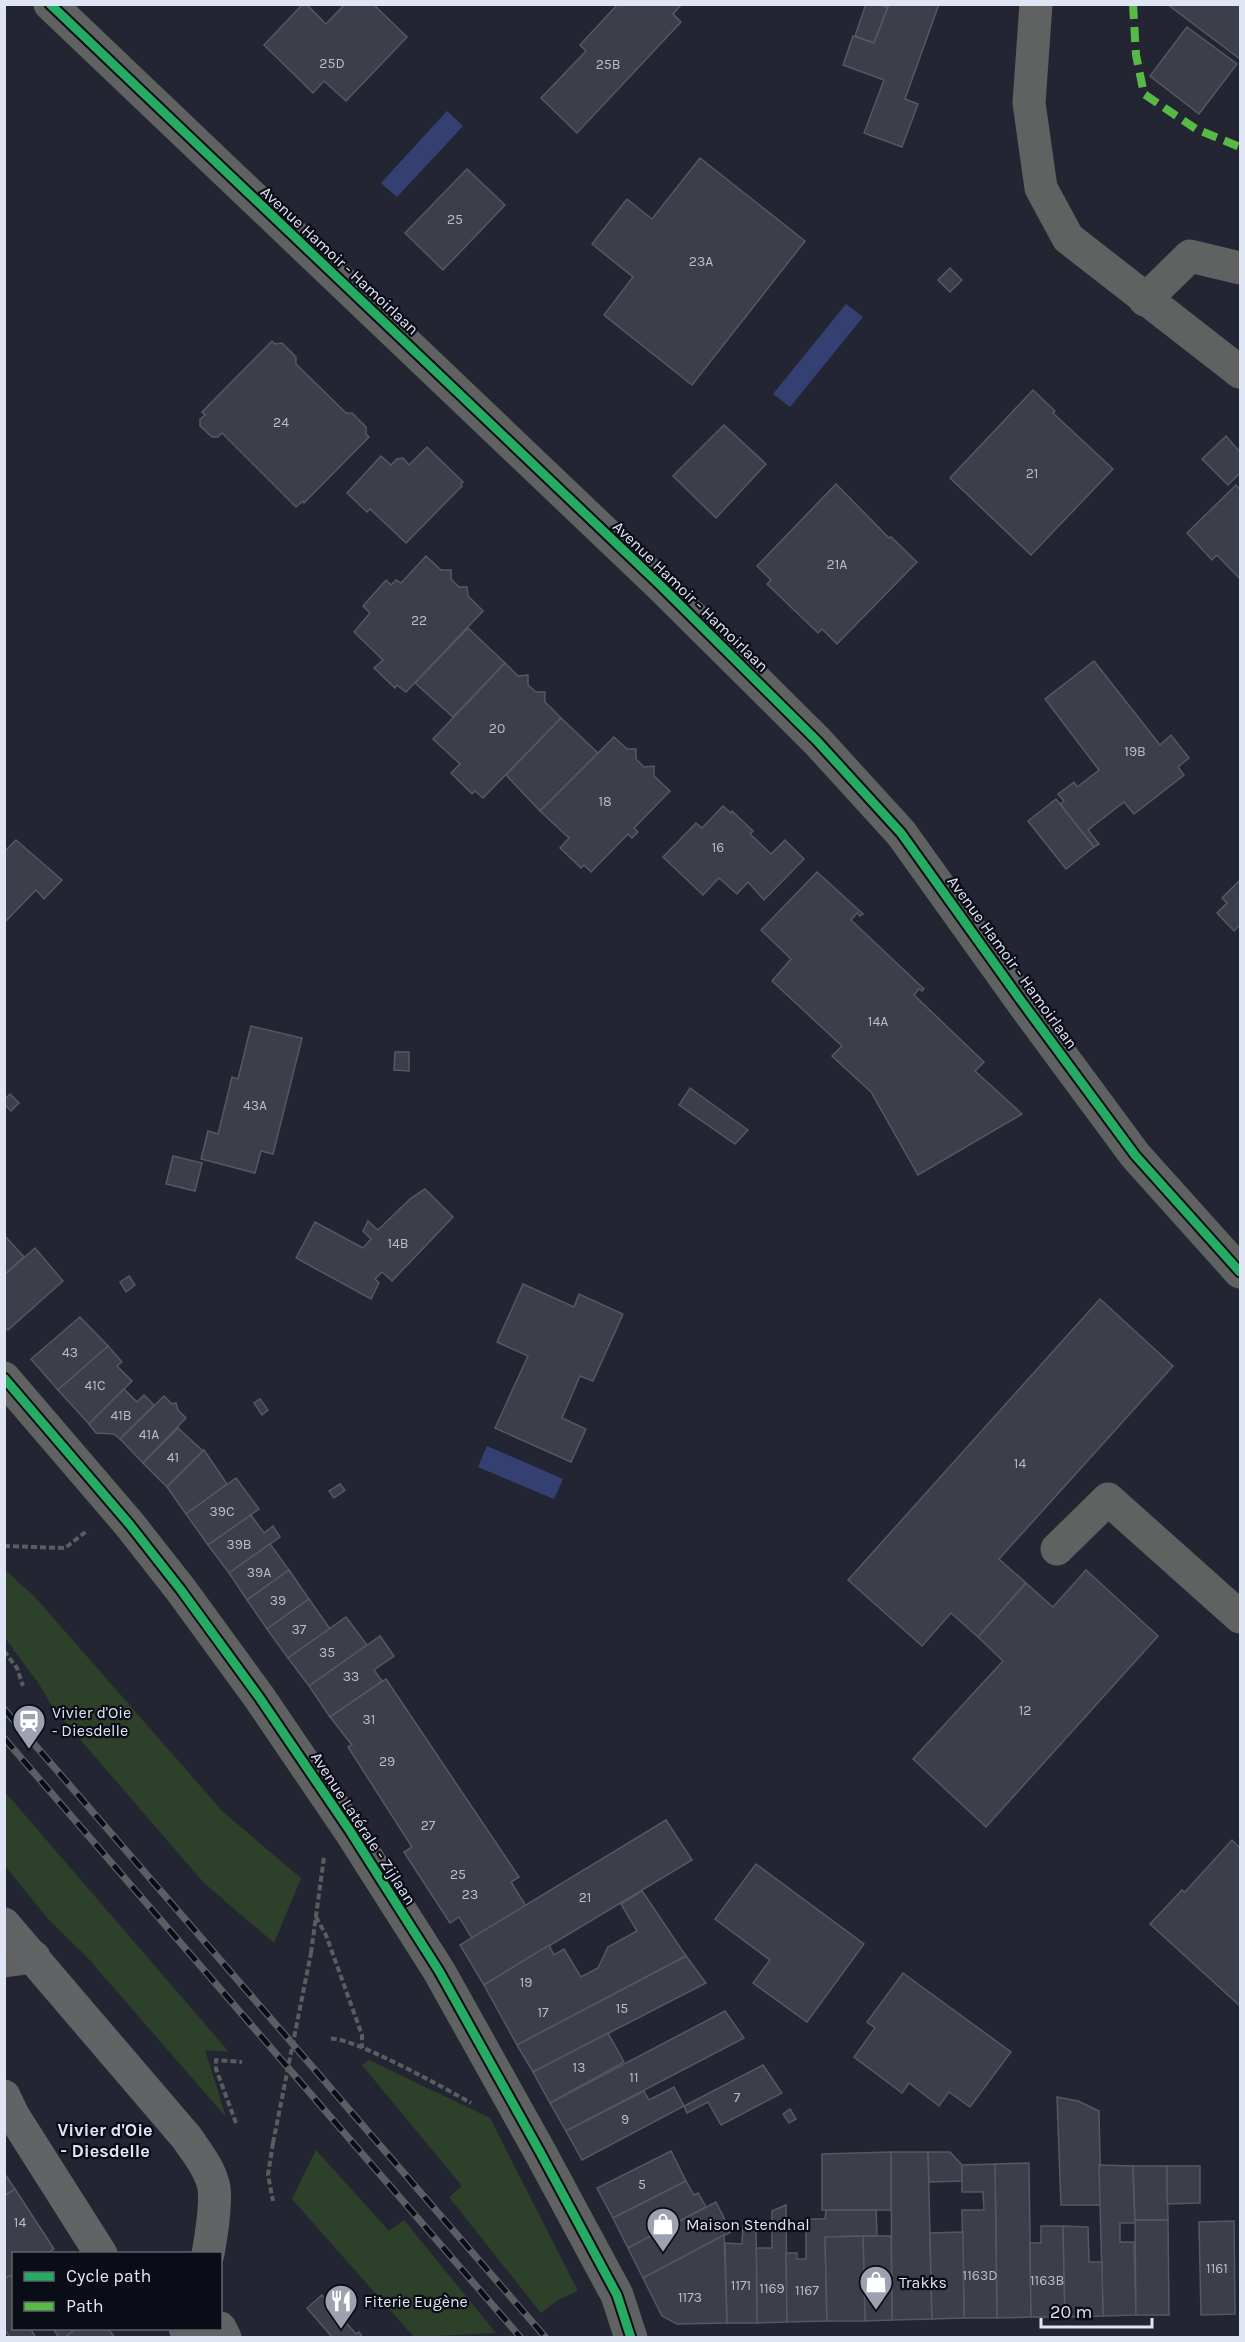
<svg xmlns="http://www.w3.org/2000/svg" width="1245" height="2342" viewBox="0 0 1245 2342" font-family="Karla,sans-serif">
	<style>
		.green { fill: #2d4029 }
		.water { fill: #354072 }
		.building { fill: #3c3f49; stroke: #555862; stroke-width: 1.5 }
		.lines { fill: none; stroke-linecap: round; stroke-linejoin: round }
		.path { stroke: #5a5d60; stroke-width: 4; stroke-dasharray: 6 3; stroke-linecap: butt }
		.minor { stroke: #606262; stroke-width: 33 }
		.major { stroke: #606465; stroke-width: 33 }
		.rail-casing { stroke: #5b5e63; stroke-width: 7 }
		.rail { stroke: #0a0c16; stroke-width: 4.5; stroke-dasharray: 14; stroke-linecap: butt }
		.path-bridge { stroke: #5a5d60; stroke-width: 4; stroke-dasharray: 6 3; stroke-linecap: butt }
		.quiet { stroke: #58b947; stroke-width: 8; stroke-dasharray: 15 8; stroke-linecap: butt }
		.cycleway-casing { stroke: #0a0c16; stroke-width: 13 }
		.cycleway { stroke: #26ab63; stroke-width: 9 }
		.labels { text-anchor: middle; stroke-width: 4.5; stroke-linejoin: round; paint-order: stroke }
		.number-label { font-size: 14px; fill: #b7bcc9 }
		.street-label { font-size: 16px; fill: #e0e5f4; stroke: #0a0c16 }
		.poi-label { font-size: 16px; fill: #e0e5f4; stroke: #0a0c16; text-anchor: start }
		.neighbourhood-label { font-size: 18px; font-weight: bold; fill: #e0e5f4; stroke: #0a0c16 }
	</style>
	<rect width="100%" height="100%" fill="#232632"/>
	<g class="green">
		<polygon points="5,1570 35,1597 223,1812 301,1878 274,1943 204,1883 53,1708 39,1684 5,1638"/>
		<polygon points="5,1792 229,2052 205,2050 226,2117 87,1957 49,1920 5,1866"/>
		<polygon points="369,2060 490,2118 578,2291 558,2300 541,2313 449,2197 462,2186 362,2065"/>
		<polygon points="316,2150 389,2231 404,2220 496,2333 414,2337 292,2199"/>
	</g>
	<g class="water">
		<polygon points="447,111 463,126 397,197 381,183"/>
		<polygon points="846,304 863,317 790,407 773,394"/>
		<polygon points="487,1446 563,1479 554,1499 478,1467"/>
	</g>
	<g class="building">
		<polygon points="303,4 306,4 326,24 345,4 373,4 407,37 346,101 324,81 313,93 264,45"/>
		<polygon points="618,4 682,4 673,14 681,22 577,133 541,98 586,51 580,45"/>
		<polygon points="866,4 879,4 888,8 874,43 855,36"/>
		<polygon points="889,4 939,4 905,99 918,104 902,147 864,133 884,80 843,65 853,36 874,43"/>
		<polygon points="1167,4 1240,4 1240,59"/>
		<polygon points="1187,27 1237,64 1199,114 1150,76"/>
		<polygon points="700,158 805,241 692,385 604,315 633,277 592,244 627,199 652,219"/>
		<polygon points="467,169 505,205 443,270 405,233"/>
		<polygon points="950,268 962,280 950,292 938,280"/>
		<polygon points="272,341 275,344 282,343 296,357 296,364 346,413 352,413 366,427 366,434 369,437 304,503 303,501 296,507 222,433 218,437 212,437 200,426 200,419 205,415 202,412"/>
		<polygon points="1033,390 1055,411 1053,413 1113,469 1031,555 950,478"/>
		<polygon points="724,425 766,464 716,518 673,476"/>
		<polygon points="1226,436 1240,452 1240,473 1228,485 1202,459"/>
		<polygon points="427,447 463,482 461,484 462,486 406,543 370,509 367,512 347,493 381,456 391,465 397,459 403,458 409,465"/>
		<polygon points="836,484 889,538 891,537 917,562 837,644 822,629 818,633 767,584 771,580 757,566"/>
		<polygon points="1236,485 1240,490 1240,579 1217,555 1212,560 1187,533"/>
		<polygon points="426,556 441,570 451,570 451,579 459,587 467,587 468,596 483,611 406,692 397,685 395,688 374,668 383,660 354,632 370,613 363,606 386,580 391,585 396,580 401,583"/>
		<polygon points="468,628 505,663 453,717 415,683"/>
		<polygon points="1094,661 1160,745 1171,735 1189,758 1178,767 1184,775 1134,814 1124,802 1088,830 1099,844 1094,847 1060,804 1064,801 1058,794 1074,782 1077,787 1099,770 1045,699"/>
		<polygon points="505,663 518,676 528,675 528,685 536,692 545,692 545,702 561,718 483,798 475,791 472,794 451,773 460,764 433,739"/>
		<polygon points="561,718 598,753 540,811 506,775"/>
		<polygon points="614,737 627,749 636,749 636,759 644,767 654,766 654,776 670,791 634,828 638,832 632,838 628,834 591,872 584,865 581,868 560,848 569,838 540,811"/>
		<polygon points="1056,799 1094,847 1066,869 1028,821"/>
		<polygon points="723,806 731,813 732,811 753,831 750,834 771,854 785,840 804,859 764,900 748,882 737,894 719,878 703,895 663,857 696,823 702,828"/>
		<polygon points="16,840 62,880 44,899 36,890 4,923 4,852"/>
		<polygon points="817,872 863,914 860,916 857,913 851,920 924,989 922,991 919,989 914,995 984,1062 975,1071 1022,1114 918,1175 871,1092 832,1056 842,1046 772,981 791,959 761,930"/>
		<polygon points="1240,880 1240,925 1234,931 1217,913 1227,903 1222,898"/>
		<polygon points="251,1026 302,1038 273,1154 261,1151 255,1173 201,1159 208,1131 218,1134 232,1077 238,1079"/>
		<polygon points="395,1052 409,1052 409,1071 394,1070"/>
		<polygon points="690,1088 748,1130 735,1144 679,1105"/>
		<polygon points="10,1094 19,1103 11,1111 4,1104 4,1100"/>
		<polygon points="173,1156 202,1163 195,1191 166,1184"/>
		<polygon points="425,1189 453,1217 392,1281 382,1272 375,1279 379,1283 371,1299 296,1258 315,1222 363,1248 371,1239 363,1231 368,1221 378,1230 411,1198"/>
		<polygon points="4,1235 24,1257 4,1275"/>
		<polygon points="35,1248 63,1281 8,1330 4,1327 4,1275"/>
		<polygon points="129,1276 135,1285 126,1292 120,1282"/>
		<polygon points="523,1284 574,1307 579,1294 623,1314 593,1381 580,1376 562,1418 586,1429 571,1462 495,1428 528,1356 497,1342"/>
		<polygon points="1100,1299 1173,1366 999,1559 1026,1583 978,1637 951,1613 922,1646 848,1580"/>
		<polygon points="80,1317 108,1346 58,1390 31,1359"/>
		<polygon points="108,1346 122,1362 117,1366 132,1381 89,1424 58,1390"/>
		<polygon points="124,1389 137,1402 144,1395 154,1405 120,1439 114,1434 96,1433 89,1424"/>
		<polygon points="164,1396 172,1404 176,1403 178,1410 186,1418 143,1463 120,1439"/>
		<polygon points="260,1399 268,1410 262,1415 254,1403"/>
		<polygon points="178,1428 203,1451 167,1487 143,1463"/>
		<polygon points="204,1450 227,1484 186,1514 167,1487"/>
		<polygon points="236,1478 259,1509 208,1545 186,1514"/>
		<polygon points="340,1484 345,1490 334,1498 329,1491"/>
		<polygon points="251,1515 264,1533 273,1526 280,1537 229,1573 208,1545"/>
		<polygon points="270,1544 289,1570 247,1600 229,1573"/>
		<polygon points="289,1570 309,1599 267,1629 247,1600"/>
		<polygon points="1086,1570 1158,1636 986,1827 913,1759 1003,1661 978,1637 1026,1583 1053,1607"/>
		<polygon points="309,1599 330,1629 288,1658 267,1629"/>
		<polygon points="346,1617 367,1645 309,1686 288,1658"/>
		<polygon points="380,1636 394,1656 374,1670 382,1681 330,1717 309,1686"/>
		<polygon points="386,1679 519,1877 511,1882 526,1906 472,1938 459,1917 450,1923 404,1852 412,1847 348,1747 352,1745 330,1717"/>
		<polygon points="666,1820 692,1860 484,1985 460,1945"/>
		<polygon points="1232,1840 1240,1848 1240,2006 1150,1924 1182,1890 1185,1892"/>
		<polygon points="756,1864 864,1944 807,2022 753,1983 770,1960 715,1919"/>
		<polygon points="642,1891 686,1956 517,2045 484,1985 549,1945 554,1955 564,1949 581,1977 598,1968 608,1947 637,1931 621,1904"/>
		<polygon points="686,1956 706,1983 533,2072 517,2045"/>
		<polygon points="903,1973 1011,2052 970,2107 949,2092 939,2106 909,2083 902,2093 854,2057 875,2028 867,2022"/>
		<polygon points="725,2011 744,2038 566,2131 550,2103"/>
		<polygon points="608,2033 624,2062 550,2103 533,2072"/>
		<polygon points="763,2065 782,2093 721,2125 708,2102 687,2113 684,2106"/>
		<polygon points="674,2087 684,2106 582,2160 566,2131 644,2091 649,2100"/>
		<polygon points="1057,2097 1078,2101 1099,2111 1101,2205 1061,2205"/>
		<polygon points="790,2109 796,2119 789,2123 783,2114"/>
		<polygon points="671,2151 686,2181 613,2218 597,2188"/>
		<polygon points="891,2152 928,2152 932,2319 892,2320"/>
		<polygon points="891,2152 891,2210 822,2210 822,2154"/>
		<polygon points="928,2152 950,2152 962,2165 962,2181 929,2182"/>
		<polygon points="1029,2163 1031,2317 997,2318 995,2164"/>
		<polygon points="995,2164 997,2318 964,2318 962,2210 984,2210 983,2192 962,2192 962,2165"/>
		<polygon points="1099,2165 1133,2166 1135,2223 1120,2223 1120,2242 1134,2242 1136,2315 1103,2316"/>
		<polygon points="1133,2166 1167,2166 1168,2220 1135,2220"/>
		<polygon points="1167,2166 1200,2166 1200,2203 1167,2204"/>
		<polygon points="4,2173 15,2189 4,2196"/>
		<polygon points="686,2181 694,2195 698,2193 706,2207 628,2248 613,2218"/>
		<polygon points="15,2189 54,2249 46,2254 14,2254 14,2274 4,2279 4,2196"/>
		<polygon points="716,2202 731,2232 643,2278 628,2248"/>
		<polygon points="786,2205 787,2322 757,2323 756,2248 772,2248 772,2211"/>
		<polygon points="826,2210 876,2210 877,2236 825,2237 827,2321 787,2322 786,2253 797,2253 797,2259 806,2259 806,2219 825,2219"/>
		<polygon points="756,2220 757,2323 727,2323 725,2243 742,2244 743,2226"/>
		<polygon points="1135,2220 1168,2220 1169,2315 1136,2315"/>
		<polygon points="1234,2221 1235,2314 1201,2315 1199,2222"/>
		<polygon points="1041,2226 1063,2226 1065,2317 1031,2317 1030,2243 1041,2243"/>
		<polygon points="1063,2226 1088,2227 1089,2262 1102,2262 1103,2316 1065,2317"/>
		<polygon points="963,2232 964,2318 932,2319 930,2233"/>
		<polygon points="724,2235 727,2323 677,2324 662,2316 643,2278"/>
		<polygon points="863,2236 891,2236 892,2320 865,2321"/>
		<polygon points="863,2236 865,2321 827,2321 825,2237"/>
		<polygon points="14,2274 14,2328 30,2328 36,2338 10,2338 4,2328 4,2279"/>
		<polygon points="322,2295 356,2334 359,2332 363,2338 333,2338 307,2308"/>
		<polygon points="53,2328 77,2328 64,2338 59,2338"/>
		<polygon points="77,2328 108,2328 115,2338 64,2338"/>
	</g>
	<g class="lines">
		<g class="path">
			<polyline points="4,1546 65,1548 88,1530"/>
			<polyline points="4,1651 17,1668 23,1686"/>
			<polyline points="316,1917 326,1935 362,2035 362,2048"/>
			<polyline points="311,1953 324,1857"/>
			<path d="M331,2039C349,2035 450,2091 471,2103"/>
			<polyline points="236,2123 216,2069 216,2060 242,2062"/>
			<polyline points="273,2143 268,2175 273,2201"/>
		</g>
		<g class="minor">
			<polyline points="50,4 660,585 817,741 901,833 1022,1002 1135,1155 1240,1272"/>
			<polyline points="1036,4 1029,103 1041,188 1068,238 1240,372"/>
			<polyline points="1145,300 1190,256 1240,268"/>
			<polyline points="4,1378 130,1525 181,1590 259,1697 350,1831 439,1971 540,2152 617,2295 631,2338"/>
			<polyline points="1057,1549 1108,1499 1240,1617"/>
			<polyline points="4,1961 34,1957"/>
		</g>
		<g class="major">
			<path d="M4,1924L187,2138C197,2153 211,2170 214,2188C216,2205 211,2237 208,2254"/>
			<polyline points="4,2096 13,2115 101,2254"/>
			<polyline points="185,2328 190,2338"/>
			<polyline points="220,2328 225,2338"/>
		</g>
		<g class="rail-casing">
			<g id="rail">
				<polyline points="4,1709 546,2338"/>
				<polyline points="4,1738 521,2338"/>
			</g>
		</g>
		<use href="#rail" class="rail"/>
		<polyline class="path-bridge" points="273,2143 311,1953"/>
		<polyline class="quiet" points="1133,4 1136,55 1144,94 1196,129 1240,147"/>
		<g class="cycleway-casing">
			<g id="cycleway">
				<polyline points="50,4 660,585 817,741 901,833 1022,1002 1135,1155 1240,1272"/>
				<polyline points="4,1378 130,1525 181,1590 259,1697 350,1831 439,1971 540,2152 617,2295 631,2338"/>
			</g>
		</g>
		<use href="#cycleway" class="cycleway"/>
	</g>
	<defs>
		<g id="station-pin" transform="scale(1.725)"><path d="M0 17L-7.5 6A9.5 9.5 0 1 1 7.5 6Z" fill="#9ea2b0" stroke="#0a0c16"/><path d="M-3-6H3Q5-6 5-4V2Q5 4 3 4L4.5 6H3L1.5 4h-3L-3 6H-4.5L-3 4Q-5 4-5 2V-4Q-5-6-3-6ZM-3.5-4v3h7v-3ZM-3.5 1v1.5H-2V1ZM2 1v1.5H3.5V1Z" fill="#fff"/></g>
		<g id="shop-pin" transform="scale(1.725)"><path d="M0 17L-7.5 6A9.5 9.5 0 1 1 7.5 6Z" fill="#9ea2b0" stroke="#0a0c16"/><path d="M-5-2.5h2.3a2.7 3.5 0 0 1 5.4 0H5L5.5 6h-11ZM-1.5-2.5h3a1.5 2.3 0 0 0-3 0Z" fill="#fff"/></g>
		<g id="restaurant-pin" transform="scale(1.725)"><path d="M0 17L-7.5 6A9.5 9.5 0 1 1 7.5 6Z" fill="#9ea2b0" stroke="#0a0c16"/><path d="M-5-6h1v4h1v-4h1v4h1v-4h1v5L-1.5 .5V6h-2V.5L-5-1ZM5-6V6H3V1.5H1.5Q1.5-4 5-6Z" fill="#fff"/></g>
	</defs>
	<g fill-rule="evenodd">
		<use href="#station-pin" x="29" y="1721"/>
		<use href="#shop-pin" x="663" y="2224"/>
		<use href="#shop-pin" x="876" y="2282"/>
		<use href="#restaurant-pin" x="341" y="2301"/>
	</g>
	<g class="labels">
		<g class="number-label">
			<text x="332" y="68">25D</text>
			<text x="608" y="69">25B</text>
			<text x="455" y="224">25</text>
			<text x="701" y="266">23A</text>
			<text x="281" y="427">24</text>
			<text x="1032" y="478">21</text>
			<text x="837" y="569">21A</text>
			<text x="419" y="625">22</text>
			<text x="497" y="733">20</text>
			<text x="1135" y="756">19B</text>
			<text x="605" y="806">18</text>
			<text x="718" y="852">16</text>
			<text x="878" y="1026">14A</text>
			<text x="255" y="1110">43A</text>
			<text x="398" y="1248">14B</text>
			<text x="70" y="1357">43</text>
			<text x="95" y="1390">41C</text>
			<text x="121" y="1420">41B</text>
			<text x="149" y="1439">41A</text>
			<text x="173" y="1462">41</text>
			<text x="1020" y="1468">14</text>
			<text x="222" y="1516">39C</text>
			<text x="239" y="1549">39B</text>
			<text x="259" y="1577">39A</text>
			<text x="278" y="1605">39</text>
			<text x="299" y="1634">37</text>
			<text x="327" y="1657">35</text>
			<text x="351" y="1681">33</text>
			<text x="1025" y="1715">12</text>
			<text x="369" y="1724">31</text>
			<text x="387" y="1766">29</text>
			<text x="428" y="1830">27</text>
			<text x="458" y="1879">25</text>
			<text x="470" y="1899">23</text>
			<text x="585" y="1902">21</text>
			<text x="526" y="1987">19</text>
			<text x="622" y="2013">15</text>
			<text x="543" y="2017">17</text>
			<text x="579" y="2072">13</text>
			<text x="634" y="2082">11</text>
			<text x="737" y="2102">7</text>
			<text x="625" y="2124">9</text>
			<text x="642" y="2189">5</text>
			<text x="20" y="2227">14</text>
			<text x="1217" y="2273">1161</text>
			<text x="980" y="2280">1163D</text>
			<text x="1047" y="2285">1163B</text>
			<text x="741" y="2290">1171</text>
			<text x="772" y="2293">1169</text>
			<text x="807" y="2295">1167</text>
			<text x="690" y="2302">1173</text>
		</g>
		<g class="street-label">
			<text transform="translate(340 260) rotate(43)" y="6">Avenue Hamoir - Hamoirlaan</text>
			<text transform="translate(691 596) rotate(44)" y="6">Avenue Hamoir - Hamoirlaan</text>
			<text transform="translate(1013 962) rotate(54)" y="6">Avenue Hamoir - Hamoirlaan</text>
			<text transform="translate(364 1828) rotate(57)" y="6">Avenue Latérale - Zijlaan</text>
		</g>
		<g class="poi-label">
			<text x="52" y="1718">Vivier d'Oie<tspan x="52" dy="18">- Diesdelle</tspan></text>
			<text x="686" y="2230">Maison Stendhal</text>
			<text x="899" y="2288">Trakks</text>
			<text x="364" y="2307">Fiterie Eugène</text>
		</g>
		<g class="neighbourhood-label">
			<text x="105" y="2136">Vivier d'Oie<tspan x="105" dy="21">- Diesdelle</tspan></text>
		</g>
	</g>
	<rect width="1245" height="2342" fill="none" stroke="#e0e5f4" stroke-width="12"/>
	<rect x="12" y="2252" width="210" height="78" fill="#0a0c16" stroke="#60636f" stroke-width="1.5"/>
	<rect x="24" y="2272" width="30" height="9" fill="#26ab63" stroke="#60636f" stroke-width="1.5"/>
	<text x="66" y="2282" font-size="18" fill="#e0e5f4">Cycle path</text>
	<rect x="24" y="2302" width="30" height="9" fill="#58b947" stroke="#60636f" stroke-width="1.5"/>
	<text x="66" y="2312" font-size="18" fill="#e0e5f4">Path</text>
	<path d="M1041 2318v9h111v-9" fill="none" stroke="#e0e5f4" stroke-width="3"/>
	<text x="1050" y="2318" font-size="18" fill="#e0e5f4" stroke="#0a0c16" stroke-width="4.5" paint-order="stroke">20 m</text>
</svg>
